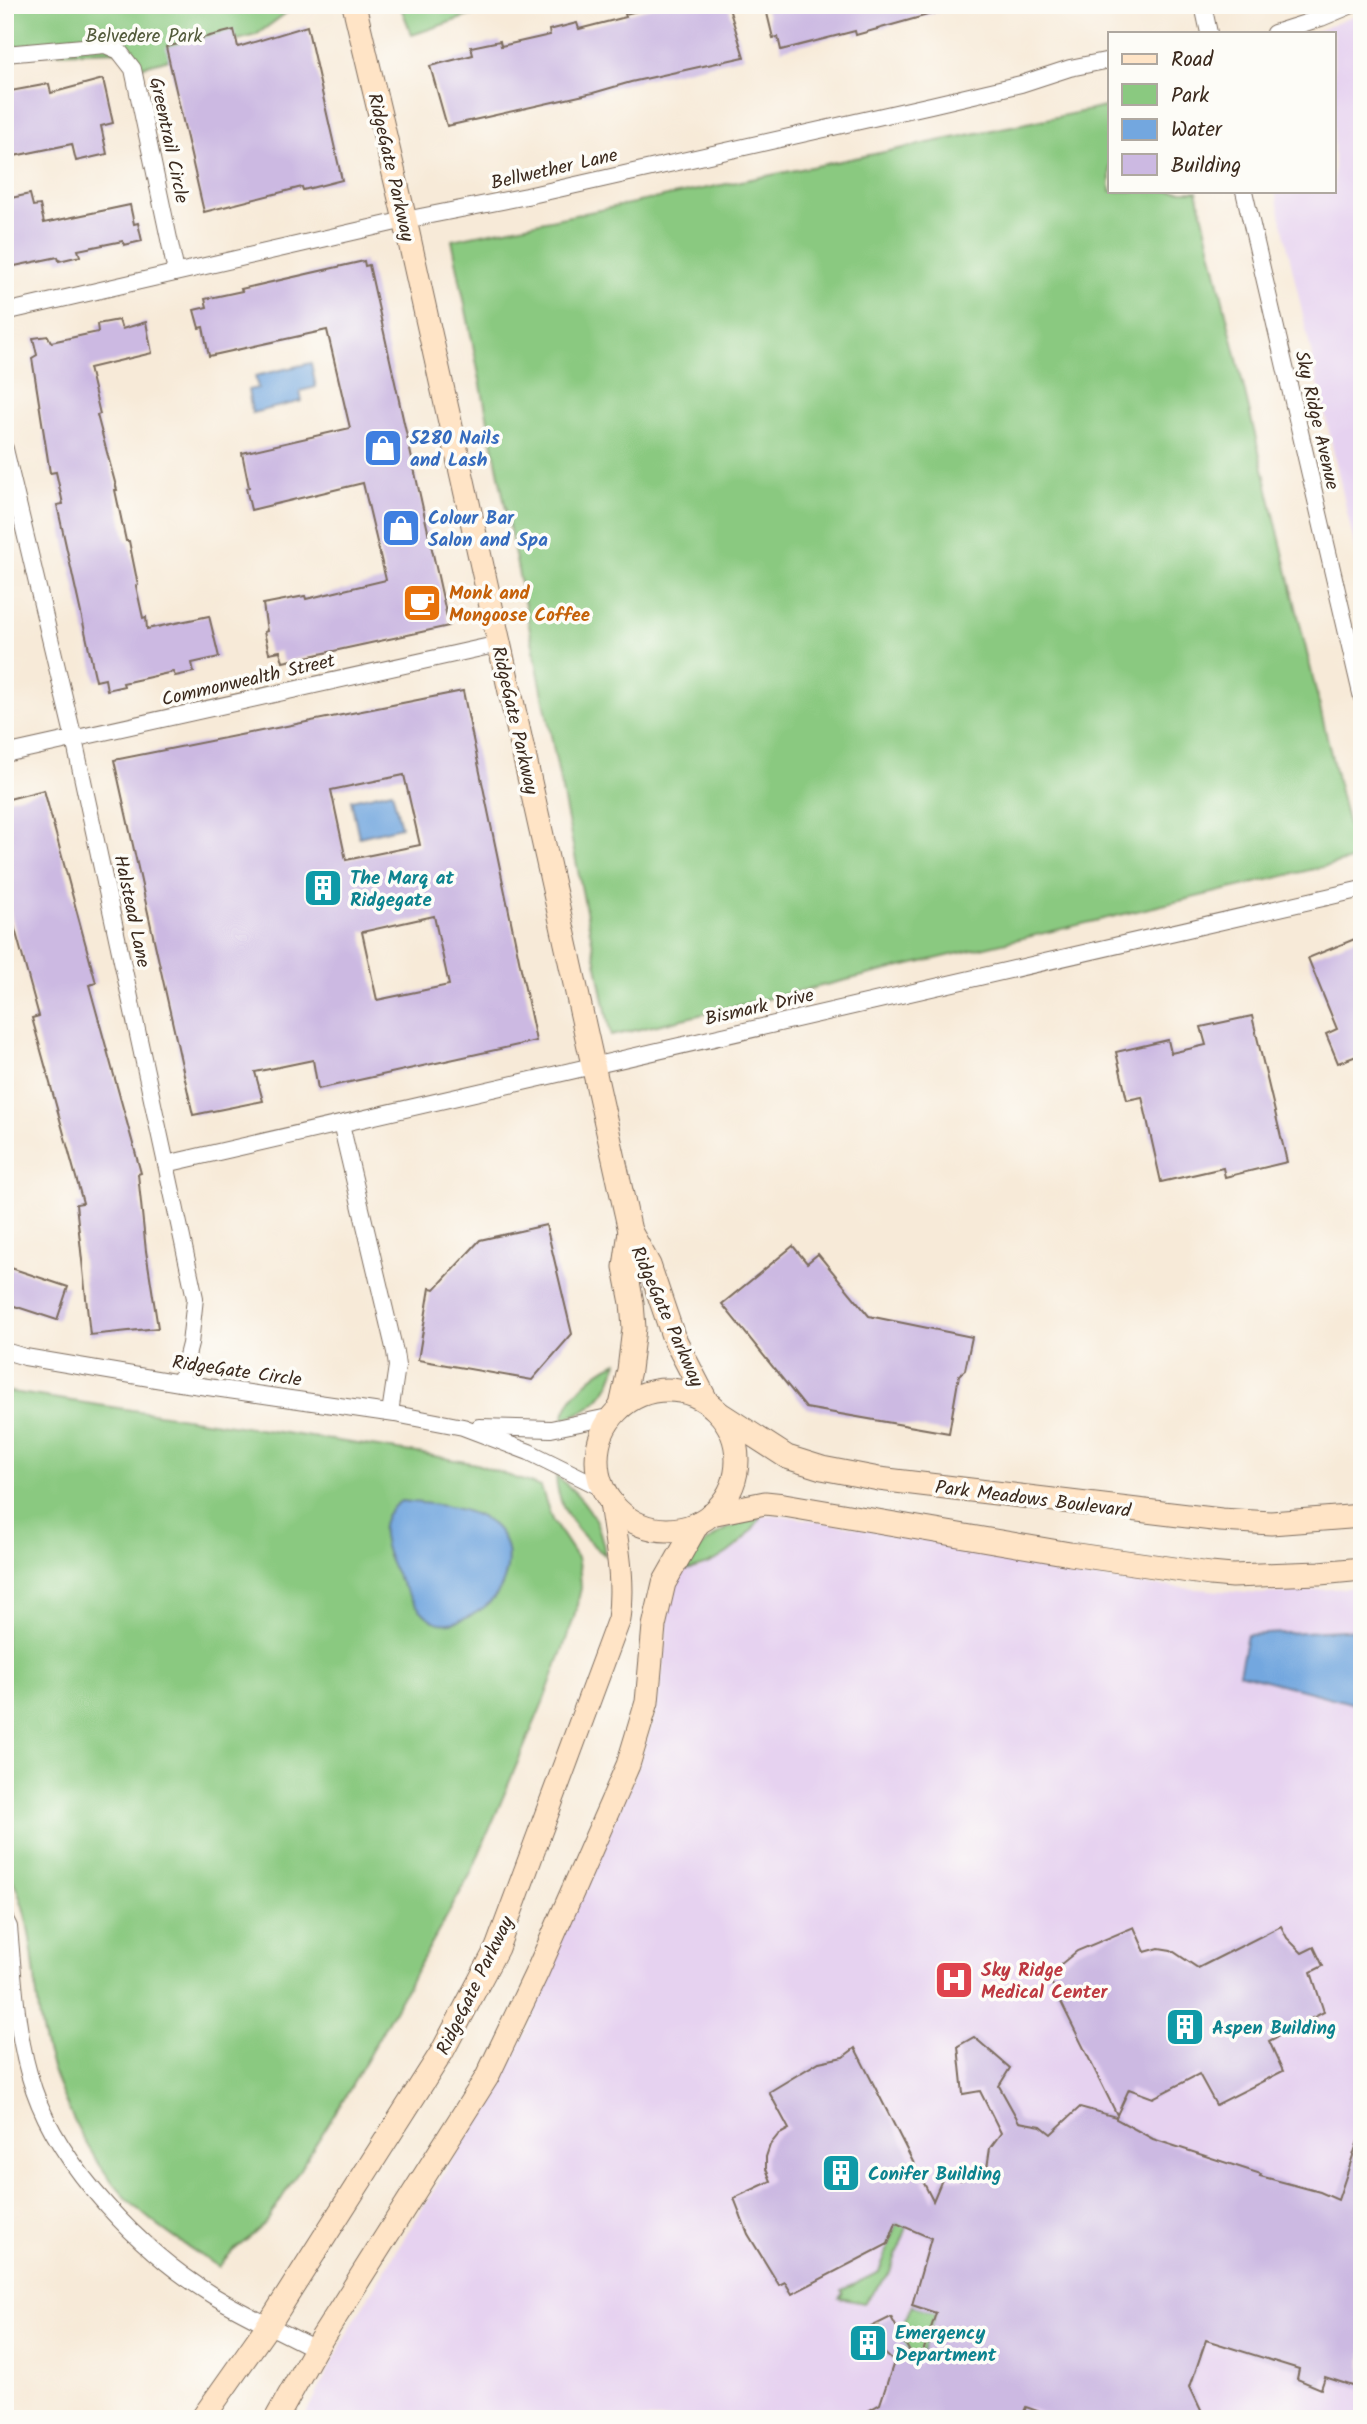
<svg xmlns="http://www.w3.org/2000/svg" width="1367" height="2424" viewBox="0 0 1367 2424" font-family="Kalam,sans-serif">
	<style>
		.built { fill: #e6d2f0 }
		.green { fill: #8ac980; stroke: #627a4f; stroke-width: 2 }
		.water { fill: #73a7df; stroke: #57687e; stroke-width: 2 }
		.building { fill: #ccb9e2; fill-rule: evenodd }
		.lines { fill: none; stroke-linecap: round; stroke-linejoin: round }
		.street-tunnel { stroke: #d1c4b3; stroke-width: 16; stroke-dasharray: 16 8; stroke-linecap: butt }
		.street-casing { stroke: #7d6d5f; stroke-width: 18 }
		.secondary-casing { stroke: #7d6d5f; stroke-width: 25 }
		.street { stroke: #fff; stroke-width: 16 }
		.secondary { stroke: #ffe4c6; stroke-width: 23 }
		.labels { text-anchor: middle; stroke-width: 7; stroke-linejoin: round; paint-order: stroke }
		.park-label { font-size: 19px; fill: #535a3b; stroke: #fdfcf7 }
		.street-label { font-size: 19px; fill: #3b2a1e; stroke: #fdfcf7 }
		.shop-label { font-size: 19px; font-weight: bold; fill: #366cbe; stroke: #fdfcf7; text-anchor: start }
		.food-label { font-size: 19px; font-weight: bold; fill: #c56008; stroke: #fdfcf7; text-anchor: start }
		.culture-label { font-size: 19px; font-weight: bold; fill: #0d838f; stroke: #fdfcf7; text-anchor: start }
		.health-label { font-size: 19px; font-weight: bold; fill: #be3a42; stroke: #fdfcf7; text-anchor: start }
	</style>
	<rect width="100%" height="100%" fill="#fdfcf7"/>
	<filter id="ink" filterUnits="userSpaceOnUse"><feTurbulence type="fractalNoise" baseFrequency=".0143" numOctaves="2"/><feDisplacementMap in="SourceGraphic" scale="14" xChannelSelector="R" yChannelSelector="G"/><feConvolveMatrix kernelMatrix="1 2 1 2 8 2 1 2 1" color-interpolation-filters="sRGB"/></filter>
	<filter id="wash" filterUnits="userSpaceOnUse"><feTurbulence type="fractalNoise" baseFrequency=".00686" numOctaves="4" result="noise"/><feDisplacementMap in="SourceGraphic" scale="28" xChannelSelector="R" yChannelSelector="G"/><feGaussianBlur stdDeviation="1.57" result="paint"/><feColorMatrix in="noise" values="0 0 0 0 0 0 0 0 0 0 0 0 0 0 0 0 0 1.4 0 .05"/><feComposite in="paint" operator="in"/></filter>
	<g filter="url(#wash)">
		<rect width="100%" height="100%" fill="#f7ead8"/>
		<g class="built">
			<polygon points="1362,13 1362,579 1275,191 1334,191 1334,33 1312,33"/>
			<polygon points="779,1515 929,1539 1099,1577 1146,1585 1259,1594 1362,1587 1362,2419 304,2419 353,2322 472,2128 527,2031 564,1929 635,1775 653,1722 664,1663 668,1605 674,1586 685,1570 700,1568 714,1561 740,1545 761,1517"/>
		</g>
		<g class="green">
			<polygon points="5,5 297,5 256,35 133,69 119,51 5,54"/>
			<polygon points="400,5 501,5 412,35"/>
			<polygon points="1110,106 1110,191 1197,191 1356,859 611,1036 452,240"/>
			<path d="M617,1362C611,1393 593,1411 563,1419C568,1394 595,1372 617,1362Z"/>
			<path d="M5,1391L418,1453L476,1464L541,1487L552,1520L577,1558L580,1573L581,1588L574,1618L544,1700L471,1873L347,2094L268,2220C252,2240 234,2245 219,2267C182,2243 142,2219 114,2184C79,2141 49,2074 40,2020C32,1966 34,1913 5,1865Z"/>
			<path d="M556,1476C584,1497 601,1520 605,1555C580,1536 557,1509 556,1476Z"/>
			<path d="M761,1517C743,1545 718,1565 685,1570C701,1539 728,1525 761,1517Z"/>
			<polygon points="905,2202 915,2206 889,2274 864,2303 839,2298 843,2293 842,2290 879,2272"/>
			<polygon points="912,2305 936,2313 920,2360 902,2354 899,2333"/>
		</g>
		<g class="water">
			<polygon points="311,363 316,387 300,391 302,401 252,413 248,390 258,388 255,376"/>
			<polygon points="392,791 401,827 359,837 351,800"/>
			<path d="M401,1501C442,1505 516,1508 507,1568C504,1585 498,1597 483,1608C472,1616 448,1629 434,1621C411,1609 375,1546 384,1521C387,1511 393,1507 401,1501Z"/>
			<polygon points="1362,1629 1362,1706 1239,1673 1247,1635"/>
		</g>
		<g id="blocks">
			<g class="building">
				<polygon points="662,5 728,5 744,57 631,82 593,93 447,126 430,66 473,55 471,47 500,41 501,46 550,35 549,30 577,23 579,29 626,17 625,14"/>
				<polygon points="765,5 941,5 942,11 856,35 855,31 781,50 778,37 773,38"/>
				<polygon points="307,26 342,180 303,190 302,187 204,212 166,47 234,30 238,47"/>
				<polygon points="103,79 113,123 101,126 107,154 76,161 72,144 14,156 5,120 5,92 49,84 51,93"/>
				<polygon points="30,194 33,206 40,205 44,223 130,205 134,224 138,223 142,241 124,245 123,241 78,250 80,256 59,261 58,257 5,268 5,203 11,202 11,198"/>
				<polygon points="364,261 365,266 369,265 449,626 283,662 280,651 269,653 264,632 267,631 263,604 305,596 306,599 386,580 363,483 251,510 246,488 249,487 242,453 350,428 327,330 209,356 203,327 199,328 194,310 207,307 205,299 242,291 241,289"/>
				<polygon points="119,320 122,329 146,322 152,353 89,368 100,414 97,415 117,490 115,490 126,541 129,541 138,585 136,586 143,618 146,617 147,629 209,616 219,657 192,663 194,672 175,676 173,672 123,683 124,686 107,690 105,679 96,681 57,505 63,504 56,472 50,473 32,358 37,355 33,338 48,336 51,342 98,332 97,324"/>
				<path d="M463,691L536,1041L318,1089L313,1060L255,1072L263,1101L193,1115L114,760ZM404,775L420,845L346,860L331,790ZM434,916L449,985L377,1000L362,932Z"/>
				<polygon points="44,790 96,983 89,985 141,1173 138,1174 146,1251 158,1328 90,1335 76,1204 83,1203 32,1018 39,1016 5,893 5,800"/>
				<polygon points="1362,936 1362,1054 1338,1063 1326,1034 1337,1029 1308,958"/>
				<polygon points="1252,1016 1287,1162 1225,1177 1223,1168 1161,1182 1142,1097 1127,1100 1116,1052 1168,1040 1171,1053 1206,1045 1201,1027"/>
				<polygon points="546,1225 572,1334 532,1380 418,1360 430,1288 435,1289 480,1240"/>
				<polygon points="793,1246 807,1263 818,1254 869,1316 972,1337 965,1370 959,1375 949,1433 806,1408 722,1304"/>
				<polygon points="5,1266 68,1287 57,1320 5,1303"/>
				<polygon points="1281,1926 1287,1938 1302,1953 1314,1947 1323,1966 1311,1972 1324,2012 1269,2041 1283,2071 1216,2105 1199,2074 1153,2098 1129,2089 1117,2115 1046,1972 1060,1965 1077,1951 1134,1927 1145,1952 1159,1948 1171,1950 1198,1968"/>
				<polygon points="974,2037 1010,2068 999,2086 1019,2122 1041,2126 1051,2134 1080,2107 1116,2117 1116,2119 1153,2139 1261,2174 1260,2176 1320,2192 1338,2200 1359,2138 1362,2139 1362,2389 1325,2377 1321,2389 1297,2379 1299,2369 1206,2340 1190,2387 1205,2419 1060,2419 1026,2407 1021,2419 854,2419 880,2404 894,2362 877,2346 860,2353 851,2337 891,2317 918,2367 936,2313 912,2305 931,2238 896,2223 888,2244 792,2294 785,2282 779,2285 748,2234 734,2198 771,2181 766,2169 766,2157 770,2145 778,2135 789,2129 769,2092 819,2062 843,2057 855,2048 933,2201 943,2177 962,2180 987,2168 990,2148 1001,2133 980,2091 963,2094 958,2046"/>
			</g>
		</g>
	</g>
	<g filter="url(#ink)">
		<use href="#blocks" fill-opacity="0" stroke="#7d6d5f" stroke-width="2"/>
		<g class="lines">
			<polyline class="street-tunnel" points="872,2327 876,2335 878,2345"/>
			<g class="street-casing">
				<g id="street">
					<polyline points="1203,5 1209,33"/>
					<polyline points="1274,33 1321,18 1352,5"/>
					<polyline points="5,54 105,45 119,51 133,69 176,272"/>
					<polyline points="1244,191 1362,698"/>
					<polyline points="5,312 405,220 527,196 931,105 1021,84 1070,68 1110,60"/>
					<polyline points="5,449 74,739 195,1298 190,1344 180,1383"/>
					<polyline points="5,754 499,644"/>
					<polyline points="341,1124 395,1352 397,1366 390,1413"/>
					<polyline points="166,1164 1362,889"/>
					<polyline points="5,1351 25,1357 180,1383 395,1414 463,1427 529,1452 602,1488"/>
					<polyline points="479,1427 551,1429 613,1416"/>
					<path d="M5,1919L9,1927C14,1981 16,2038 34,2090C61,2168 142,2252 212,2295C245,2315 281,2331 315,2349"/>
				</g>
			</g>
			<g class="secondary-casing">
				<g id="secondary">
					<polyline points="354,5 405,220 630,1231 649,1265 673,1336 707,1402"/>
					<circle cx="667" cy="1460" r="70"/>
					<polyline points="621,1406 629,1370 634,1328 632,1303 625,1267 630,1231"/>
					<polyline points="719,1413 787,1457 822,1468 879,1479 1221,1520 1271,1523 1362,1516"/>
					<polyline points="711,1514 765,1503 784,1505 1070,1554 1210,1574 1232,1576 1320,1573 1362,1569"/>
					<path d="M202,2419L269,2324L442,2052L497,1948L619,1619C625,1580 616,1542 611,1502"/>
					<polyline points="276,2419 315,2349 487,2077 538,1970 628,1765 647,1702 654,1626 664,1583 698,1523"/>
				</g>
			</g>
			<use href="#street" class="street"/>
			<use href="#secondary" class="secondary"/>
		</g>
	</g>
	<defs>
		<g id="shop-square" transform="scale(2.0125)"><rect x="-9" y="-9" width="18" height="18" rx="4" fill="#3f7fe0" stroke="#fdfcf7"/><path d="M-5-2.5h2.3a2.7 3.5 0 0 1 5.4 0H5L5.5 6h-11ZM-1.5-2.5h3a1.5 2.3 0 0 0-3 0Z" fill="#fff"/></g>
		<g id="cafe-square" transform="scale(2.0125)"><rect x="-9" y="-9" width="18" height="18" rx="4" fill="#e8710a" stroke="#fdfcf7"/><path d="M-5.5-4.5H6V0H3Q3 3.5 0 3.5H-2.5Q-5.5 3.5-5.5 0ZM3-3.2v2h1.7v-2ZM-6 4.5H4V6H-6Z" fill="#fff"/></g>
		<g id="building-square" transform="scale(2.0125)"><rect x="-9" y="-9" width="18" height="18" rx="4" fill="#0f9aa8" stroke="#fdfcf7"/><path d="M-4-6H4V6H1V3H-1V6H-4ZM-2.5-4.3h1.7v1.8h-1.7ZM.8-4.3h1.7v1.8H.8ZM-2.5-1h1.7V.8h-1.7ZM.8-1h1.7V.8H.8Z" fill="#fff"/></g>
		<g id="hospital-square" transform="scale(2.0125)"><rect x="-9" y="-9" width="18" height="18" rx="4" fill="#e0444e" stroke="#fdfcf7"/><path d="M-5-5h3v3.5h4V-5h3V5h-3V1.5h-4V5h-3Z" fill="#fff"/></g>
	</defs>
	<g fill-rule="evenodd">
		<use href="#shop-square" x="383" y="448"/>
		<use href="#shop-square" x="401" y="528"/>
		<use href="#cafe-square" x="422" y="603"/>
		<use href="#building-square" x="323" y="888"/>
		<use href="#hospital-square" x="954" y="1980"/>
		<use href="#building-square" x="1185" y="2027"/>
		<use href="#building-square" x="841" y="2173"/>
		<use href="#building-square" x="868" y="2343"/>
	</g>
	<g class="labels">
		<g class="park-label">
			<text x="144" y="42">Belvedere Park</text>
		</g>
		<g class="street-label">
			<text transform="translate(170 140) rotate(78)" y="7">Greentrail Circle</text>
			<text transform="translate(392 167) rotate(77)" y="7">RidgeGate Parkway</text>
			<text transform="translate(554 168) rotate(-13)" y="7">Bellwether Lane</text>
			<text transform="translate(1318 420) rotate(77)" y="7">Sky Ridge Avenue</text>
			<text transform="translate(248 679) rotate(-13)" y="7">Commonwealth Street</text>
			<text transform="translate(516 720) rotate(77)" y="7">RidgeGate Parkway</text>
			<text transform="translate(133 911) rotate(78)" y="7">Halstead Lane</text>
			<text transform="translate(759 1006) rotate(-13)" y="7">Bismark Drive</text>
			<text transform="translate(668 1316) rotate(66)" y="7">RidgeGate Parkway</text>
			<text transform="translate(237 1370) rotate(8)" y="7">RidgeGate Circle</text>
			<text transform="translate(1033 1498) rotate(7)" y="7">Park Meadows Boulevard</text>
			<text transform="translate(474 1985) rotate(-64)" y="7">RidgeGate Parkway</text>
		</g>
		<g class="shop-label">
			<text x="410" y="444">5280 Nails<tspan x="410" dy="22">and Lash</tspan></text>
			<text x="428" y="524">Colour Bar<tspan x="428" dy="22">Salon and Spa</tspan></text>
		</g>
		<g class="food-label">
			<text x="449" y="599">Monk and<tspan x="449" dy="22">Mongoose Coffee</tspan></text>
		</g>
		<g class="culture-label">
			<text x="350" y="884">The Marq at<tspan x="350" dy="22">Ridgegate</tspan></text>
			<text x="1212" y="2034">Aspen Building</text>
			<text x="868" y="2180">Conifer Building</text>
			<text x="895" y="2339">Emergency<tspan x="895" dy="22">Department</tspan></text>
		</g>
		<g class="health-label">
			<text x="981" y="1976">Sky Ridge<tspan x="981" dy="22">Medical Center</tspan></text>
		</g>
	</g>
	<rect width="1367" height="2424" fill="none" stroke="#fdfcf7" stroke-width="28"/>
	<rect x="1108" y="32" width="228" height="161" fill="#fdfcf7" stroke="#afa8a0" stroke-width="2"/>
	<rect x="1122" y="54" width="35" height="10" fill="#ffe4c6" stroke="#afa8a0" stroke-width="2"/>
	<text x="1171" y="66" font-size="21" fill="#3b2a1e">Road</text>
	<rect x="1122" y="84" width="35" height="21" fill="#8ac980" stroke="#afa8a0" stroke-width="2"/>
	<text x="1171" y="102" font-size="21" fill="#3b2a1e">Park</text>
	<rect x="1122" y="119" width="35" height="21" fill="#73a7df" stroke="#afa8a0" stroke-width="2"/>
	<text x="1171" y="136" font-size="21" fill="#3b2a1e">Water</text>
	<rect x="1122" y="154" width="35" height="21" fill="#ccb9e2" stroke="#afa8a0" stroke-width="2"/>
	<text x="1171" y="172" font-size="21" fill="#3b2a1e">Building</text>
</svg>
